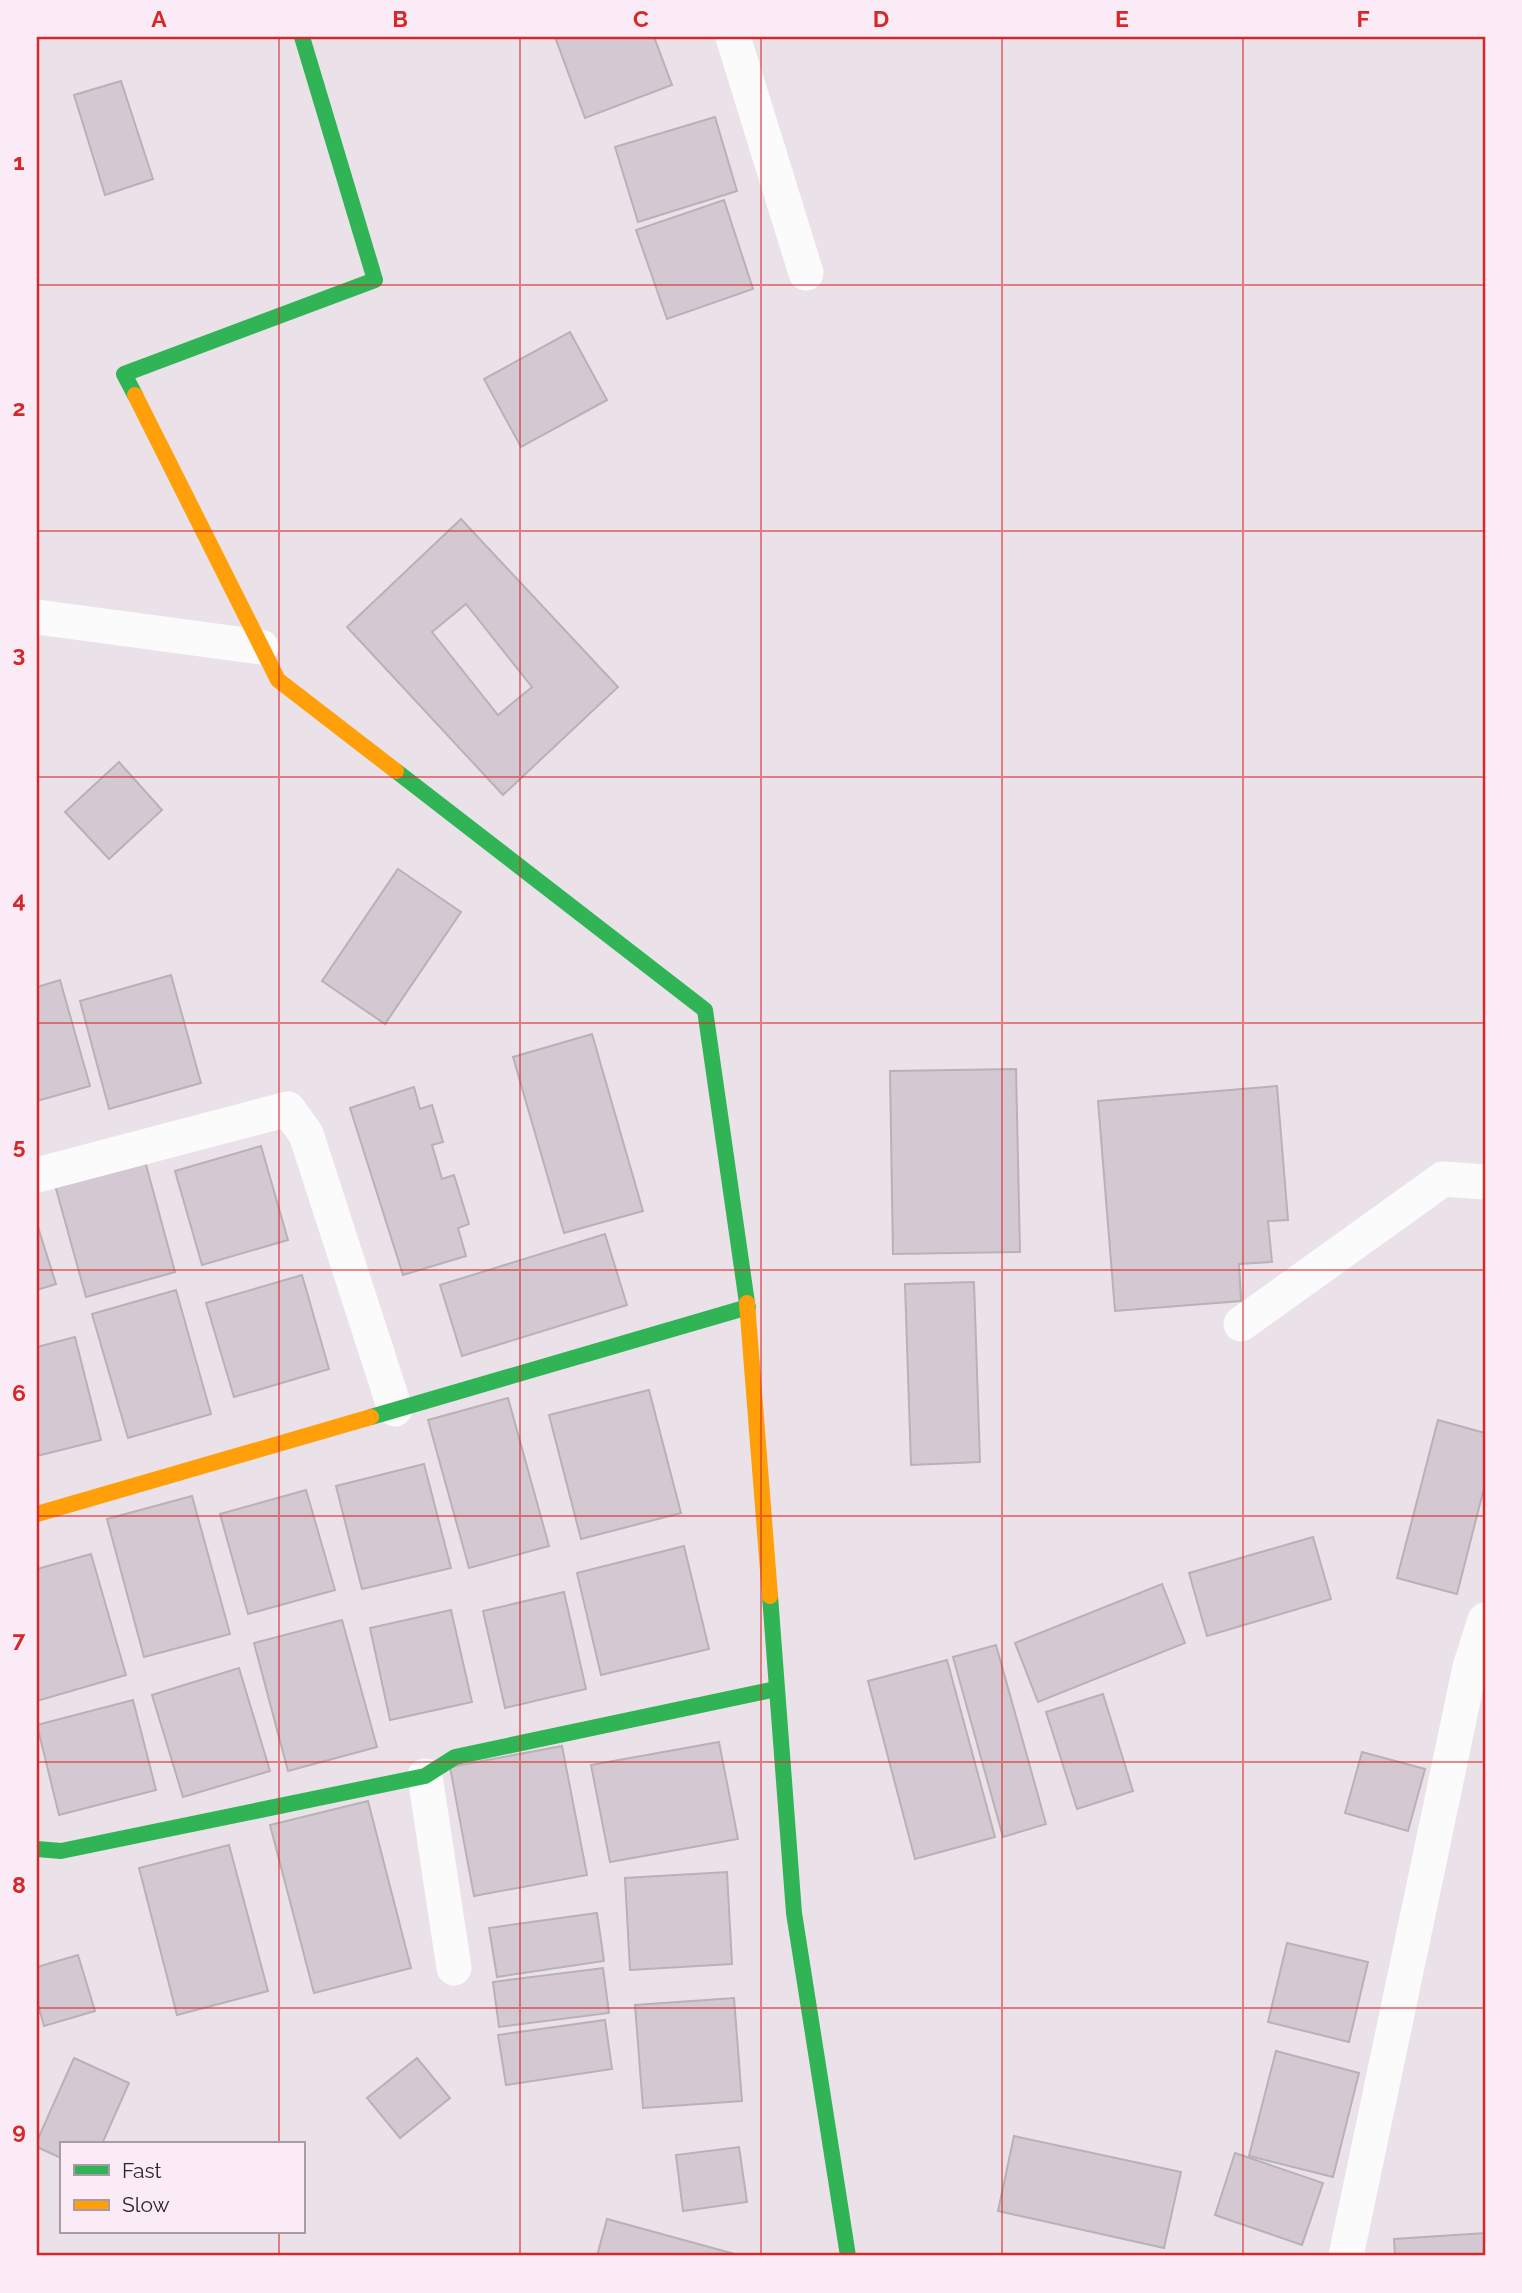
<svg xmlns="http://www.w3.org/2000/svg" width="1522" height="2293" viewBox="0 0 1522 2293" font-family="Raleway,sans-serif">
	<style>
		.building { fill: #d4c9d2; stroke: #b7b2b6; stroke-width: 2; fill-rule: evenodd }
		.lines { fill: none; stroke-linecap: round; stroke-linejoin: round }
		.street { stroke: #fcfbfc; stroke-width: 35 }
		.fast { stroke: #30b455; stroke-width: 16 }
		.slow { stroke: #ff9f0a; stroke-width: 16 }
		.grid { fill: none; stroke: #d62828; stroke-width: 2; stroke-opacity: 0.55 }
		.neatline { fill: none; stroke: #d62828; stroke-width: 2.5 }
		.grid-label { font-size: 23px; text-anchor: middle; font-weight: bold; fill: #d62828 }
	</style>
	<rect width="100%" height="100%" fill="#eae2e8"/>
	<g class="building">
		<polygon points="555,37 654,37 672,85 585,118"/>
		<polygon points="121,81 153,179 105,195 74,95"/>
		<polygon points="715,117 737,191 638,222 615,147"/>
		<polygon points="724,200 753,289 667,319 636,230"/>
		<polygon points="570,332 607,400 521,447 484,379"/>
		<path d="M461,519L618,687L503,795L347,627ZM466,604L532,687L498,715L432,632Z"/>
		<polygon points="119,762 162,810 109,859 65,812"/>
		<polygon points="398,869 461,912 385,1024 322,981"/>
		<polygon points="171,975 201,1083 109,1109 80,1001"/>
		<polygon points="60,980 90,1086 37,1101 37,987"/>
		<polygon points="592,1034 643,1211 564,1233 513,1057"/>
		<polygon points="1016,1069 1020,1252 893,1254 890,1071"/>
		<polygon points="1277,1086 1288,1220 1268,1221 1272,1262 1239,1264 1241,1301 1115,1311 1098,1101"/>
		<polygon points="414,1087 420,1109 432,1105 443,1142 432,1145 442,1179 454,1175 469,1224 458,1228 466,1256 403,1275 350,1108"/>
		<polygon points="261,1146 288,1240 202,1265 175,1171"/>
		<polygon points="145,1161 175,1272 86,1297 55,1185"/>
		<polygon points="37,1224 56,1284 37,1290"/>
		<polygon points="605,1234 627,1305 462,1356 440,1285"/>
		<polygon points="302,1275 329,1369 234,1397 206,1303"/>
		<polygon points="974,1282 980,1462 911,1465 905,1284"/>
		<polygon points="176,1290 211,1414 128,1438 92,1314"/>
		<polygon points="75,1337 101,1440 37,1456 37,1347"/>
		<polygon points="649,1390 681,1513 581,1539 549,1415"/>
		<polygon points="508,1398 549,1546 469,1568 428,1420"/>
		<polygon points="1438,1420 1485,1433 1485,1484 1457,1594 1397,1578"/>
		<polygon points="424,1464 451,1568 362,1589 336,1486"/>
		<polygon points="306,1490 335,1590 248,1614 220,1514"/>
		<polygon points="192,1496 230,1634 144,1657 107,1519"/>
		<polygon points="1313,1537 1331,1599 1207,1636 1189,1573"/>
		<polygon points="684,1546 709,1649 601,1675 577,1573"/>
		<polygon points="91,1554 126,1675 37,1701 37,1569"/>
		<polygon points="1162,1584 1185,1643 1038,1702 1015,1643"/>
		<polygon points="564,1592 586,1689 505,1708 483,1611"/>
		<polygon points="451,1610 472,1702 390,1720 370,1628"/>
		<polygon points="342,1620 377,1747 288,1771 254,1643"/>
		<polygon points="996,1645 1046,1824 1003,1837 953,1657"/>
		<polygon points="947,1660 995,1837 915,1859 868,1681"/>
		<polygon points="239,1668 270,1771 183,1797 152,1695"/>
		<polygon points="1103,1694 1133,1791 1077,1809 1046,1712"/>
		<polygon points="133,1700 156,1790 59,1815 37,1725"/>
		<polygon points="719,1742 738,1839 610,1862 591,1765"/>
		<polygon points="562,1746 587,1875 474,1896 450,1767"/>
		<polygon points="1362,1752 1425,1769 1408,1831 1345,1813"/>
		<polygon points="368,1801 411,1968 314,1993 270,1825"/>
		<polygon points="229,1845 268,1991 177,2015 139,1868"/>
		<polygon points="727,1872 732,1964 630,1970 625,1878"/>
		<polygon points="597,1913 604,1961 497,1977 489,1928"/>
		<polygon points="1287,1943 1368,1962 1349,2042 1268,2022"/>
		<polygon points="78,1955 95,2011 44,2026 37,2001 37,1967"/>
		<polygon points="603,1968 609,2013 499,2027 493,1982"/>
		<polygon points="734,1998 742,2101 643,2108 635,2005"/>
		<polygon points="605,2020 612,2069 506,2085 498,2035"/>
		<polygon points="1276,2051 1359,2073 1333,2177 1249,2156"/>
		<polygon points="74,2058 129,2083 102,2144 61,2144 61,2158 37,2147 37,2141"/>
		<polygon points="417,2058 450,2098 400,2138 367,2098"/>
		<polygon points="1014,2136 1181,2172 1164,2248 998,2211"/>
		<polygon points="739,2147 747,2202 683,2211 676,2155"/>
		<polygon points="1235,2153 1323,2183 1302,2245 1215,2215"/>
		<polygon points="607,2219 742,2256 597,2256"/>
		<polygon points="1485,2233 1485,2256 1395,2256 1394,2239"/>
	</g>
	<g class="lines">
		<g class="street">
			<polyline points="733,37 806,273"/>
			<polyline points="37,617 261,647"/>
			<polyline points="37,1175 288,1109 306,1134 395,1409"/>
			<polyline points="1241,1324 1443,1179 1485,1182"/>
			<polyline points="425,1776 454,1968"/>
			<polyline points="1346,2256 1470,1667 1485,1620"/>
		</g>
		<g class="fast">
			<polyline points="135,395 124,374 375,280 302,37"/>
			<polyline points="396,771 705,1010 747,1303"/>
			<polyline points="371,1417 748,1307"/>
			<polyline points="770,1596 794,1913 848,2256"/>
			<polyline points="37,1849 61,1851 425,1776 455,1757 776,1689"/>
		</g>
		<g class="slow">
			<polyline points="135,395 278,680 396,771"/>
			<polyline points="747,1303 770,1596"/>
			<polyline points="37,1514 371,1417"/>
		</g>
	</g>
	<path class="grid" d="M279,37V2144M520,37V2256M761,37V2256M1002,37V2256M1243,37V2256M37,285H1485M37,531H1485M37,777H1485M37,1023H1485M37,1270H1485M37,1516H1485M37,1762H1485M37,2008H1485M279,2232V2256"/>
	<rect width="1522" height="2293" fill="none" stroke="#faebf7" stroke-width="77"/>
	<rect x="60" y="2142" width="245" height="91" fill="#faebf7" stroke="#a79ca5" stroke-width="2"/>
	<rect x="74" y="2165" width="35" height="10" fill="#30b455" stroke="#a79ca5" stroke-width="2"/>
	<text x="122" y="2178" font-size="21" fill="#2b262a">Fast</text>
	<rect x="74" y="2200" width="35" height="10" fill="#ff9f0a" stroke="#a79ca5" stroke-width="2"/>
	<text x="122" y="2212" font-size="21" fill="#2b262a">Slow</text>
	<rect x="38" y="38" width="1446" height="2216" class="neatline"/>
	<g class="grid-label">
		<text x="159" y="27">A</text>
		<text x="400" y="27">B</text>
		<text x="641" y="27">C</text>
		<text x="881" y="27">D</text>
		<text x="1122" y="27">E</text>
		<text x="1363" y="27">F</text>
		<text x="19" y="170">1</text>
		<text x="19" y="416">2</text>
		<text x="19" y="662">3</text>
		<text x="19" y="908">4</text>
		<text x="19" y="1154">5</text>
		<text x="19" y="1401">6</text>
		<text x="19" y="1647">7</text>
		<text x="19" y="1893">8</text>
		<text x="19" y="2139">9</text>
	</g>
</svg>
